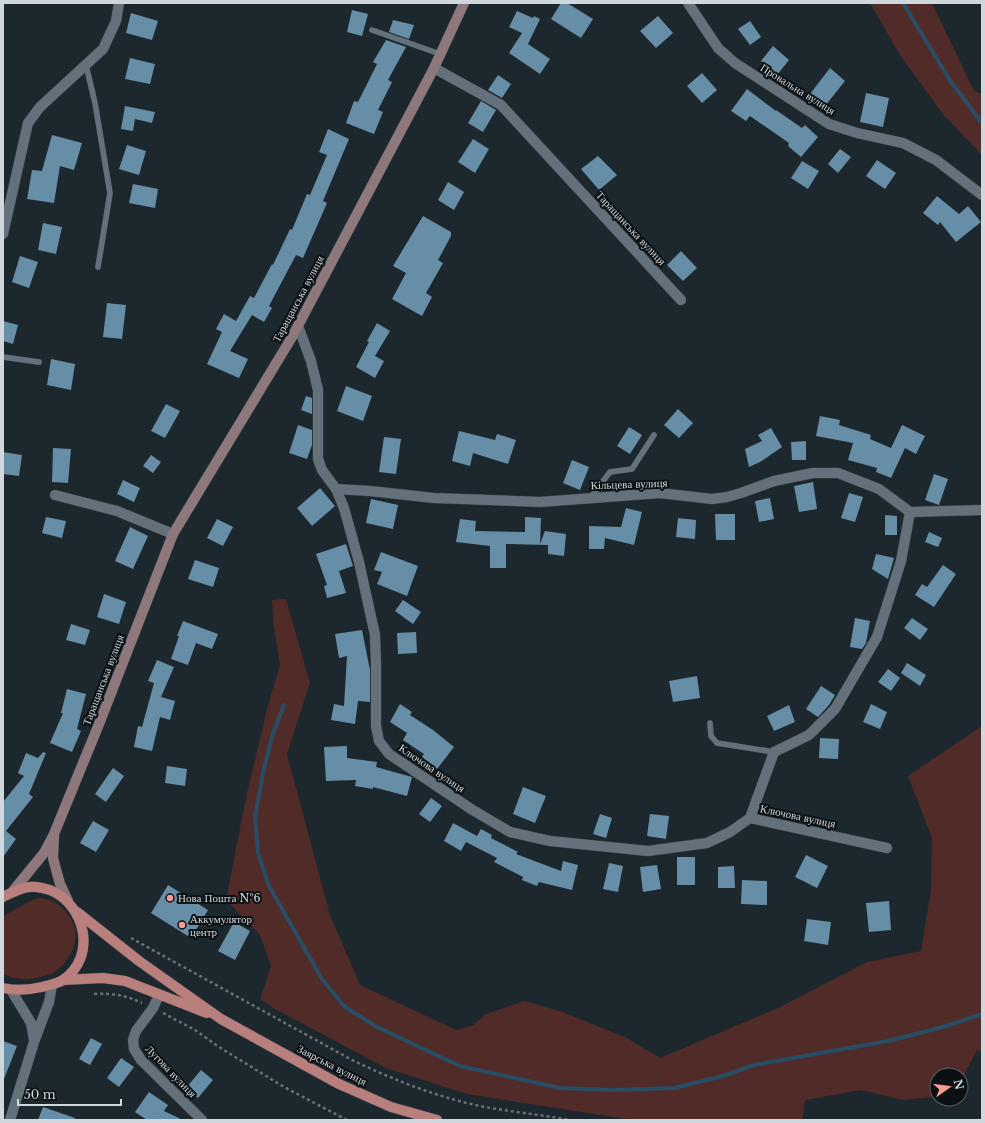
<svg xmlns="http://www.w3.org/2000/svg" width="985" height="1123" viewBox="0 0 985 1123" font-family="'Libre Baskerville',serif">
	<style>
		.green { fill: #512b27 }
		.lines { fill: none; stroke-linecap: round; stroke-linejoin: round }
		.stream { stroke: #284e65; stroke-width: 4 }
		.building { fill: #668ea7 }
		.service-casing { stroke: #3b444a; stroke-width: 6 }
		.minor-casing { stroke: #3b444a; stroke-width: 11 }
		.secondary-casing { stroke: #3b444a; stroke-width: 11 }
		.primary-casing { stroke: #3b444a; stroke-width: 11 }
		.path { stroke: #697178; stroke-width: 2.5; stroke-dasharray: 3 3; stroke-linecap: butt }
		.service { stroke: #65717a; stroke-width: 5.5 }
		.minor { stroke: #65717a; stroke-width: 10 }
		.secondary { stroke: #8f787b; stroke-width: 10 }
		.primary { stroke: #b97f7c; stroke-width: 10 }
		.poi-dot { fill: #f59c92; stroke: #0b1013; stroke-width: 1.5 }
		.labels { text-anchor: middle; stroke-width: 4; stroke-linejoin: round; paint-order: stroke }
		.street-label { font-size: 11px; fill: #d1d8dd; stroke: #0b1013 }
		.poi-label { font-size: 11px; fill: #d1d8dd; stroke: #0b1013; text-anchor: start }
	</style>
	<rect width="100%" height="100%" fill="#1d272e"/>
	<g class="green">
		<polygon points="870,3 932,3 974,91 982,94 982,155 942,113 900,55"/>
		<polygon points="286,599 310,683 287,754 330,915 360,985 456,1030 472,1026 486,1014 524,1001 560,1011 627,1038 660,1058 778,1008 867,962 921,951 931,890 932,838 908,776 982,726 982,1052 977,1050 961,1080 961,1075 937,1075 937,1097 903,1100 861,1090 805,1100 802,1120 633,1120 467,1094 386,1068 275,1009 260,999 271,966 260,935 226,900 247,793 267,709 280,665 274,628 272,600"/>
		<path d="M40,898C51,899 57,903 64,910C85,930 75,958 53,973C51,974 48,975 45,976C30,980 17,981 3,974V916L30,901Z"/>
	</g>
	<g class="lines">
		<g class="stream">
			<polyline points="903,3 951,82 982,123"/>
			<polyline points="284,705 273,733 263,773 255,817 258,853 269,886 322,979 345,1007 377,1027 460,1066 560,1088 613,1090 674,1088 723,1076 754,1065 888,1041 943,1027 982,1014"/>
		</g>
	</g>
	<g class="building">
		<polygon points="561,3 567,3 593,19 581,38 551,19"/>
		<polygon points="352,10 368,14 362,36 347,32"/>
		<polygon points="517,11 533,18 534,16 540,19 528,44 550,59 540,74 509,53 522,33 509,27"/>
		<polygon points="131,13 158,21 152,40 126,33"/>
		<polygon points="658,16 673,33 656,48 640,31"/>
		<polygon points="393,20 414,25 409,39 389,32"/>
		<polygon points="750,21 761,37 750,45 738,29"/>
		<polygon points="386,40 406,47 388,80 392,82 378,110 383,112 374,134 346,123 354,101 358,102 377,64 373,62"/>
		<polygon points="773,46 789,60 777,75 761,61"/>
		<polygon points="130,58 155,64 150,84 125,79"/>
		<polygon points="830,68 845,81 825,106 810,94"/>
		<polygon points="702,73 717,90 702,103 687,86"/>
		<polygon points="498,75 511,84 502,98 488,90"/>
		<polygon points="747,89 776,111 776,110 802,128 805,125 818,137 801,157 788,146 789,143 750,116 746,121 731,111"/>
		<polygon points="866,93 889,98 883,127 860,122"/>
		<polygon points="481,101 496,110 483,132 468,123"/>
		<polygon points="125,106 155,112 152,123 135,119 133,131 121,129"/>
		<polygon points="328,129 349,139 323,201 327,203 303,258 296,255 269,306 272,308 264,322 252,315 230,351 248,359 239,378 207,364 222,332 216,329 224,314 236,321 250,296 254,298 272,264 273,265 290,229 292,230 307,194 310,195 327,155 319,152"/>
		<polygon points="52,135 82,143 74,170 60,166 54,203 27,199 32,170 42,171"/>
		<polygon points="473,139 489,149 475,173 458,162"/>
		<polygon points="127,145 146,151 139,175 119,169"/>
		<polygon points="840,149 851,157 838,173 828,164"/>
		<polygon points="598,156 617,175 599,190 581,169"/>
		<polygon points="877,160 896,173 885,189 866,176"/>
		<polygon points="802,161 819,171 808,189 791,178"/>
		<polygon points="448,182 464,192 454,210 438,200"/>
		<polygon points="133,184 158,189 155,208 129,203"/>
		<polygon points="937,196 959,214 968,206 981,222 956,242 940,222 938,225 923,213"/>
		<polygon points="423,216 451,232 451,236 438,260 443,263 426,293 432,297 422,316 392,299 406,273 393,266"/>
		<polygon points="43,223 62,227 56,254 38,250"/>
		<polygon points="681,251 697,268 683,281 667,265"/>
		<polygon points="20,256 38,262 29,288 12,282"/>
		<polygon points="107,303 126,305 122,339 103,337"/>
		<polygon points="3,321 18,325 13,344 3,341"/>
		<polygon points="377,323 390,331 375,356 384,361 375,378 356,367 369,342 367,341"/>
		<polygon points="51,359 75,364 71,390 47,385"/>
		<polygon points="346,386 372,396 363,421 337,411"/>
		<polygon points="306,396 312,398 312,414 301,410"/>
		<polygon points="166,404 180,411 165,438 151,431"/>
		<polygon points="678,409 693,423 679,438 664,425"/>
		<polygon points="820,416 840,420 839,425 871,435 870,439 891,448 902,425 925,436 916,454 905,448 891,478 876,472 877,468 848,460 853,443 816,436"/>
		<polygon points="298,425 312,430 312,445 307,459 289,453"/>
		<polygon points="629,427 642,435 630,454 617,446"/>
		<polygon points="771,428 782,447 760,462 749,467 745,449 762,441 758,435"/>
		<polygon points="459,431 495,440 497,434 516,440 508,464 473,453 470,466 452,461"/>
		<polygon points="384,437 401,439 396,474 379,472"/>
		<polygon points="806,441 806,460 792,460 791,442"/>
		<polygon points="53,448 71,449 68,483 52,482"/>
		<polygon points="3,452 22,455 19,476 3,474"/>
		<polygon points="151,455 161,462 153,473 143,466"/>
		<polygon points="572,460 589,467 580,490 563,483"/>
		<polygon points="934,474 948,479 939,505 925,500"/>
		<polygon points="123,480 140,488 134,502 117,494"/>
		<polygon points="813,482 817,509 799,512 794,486"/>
		<polygon points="320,488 335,506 312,526 297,508"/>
		<polygon points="849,493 863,497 855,522 841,518"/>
		<polygon points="770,498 774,519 759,522 755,501"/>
		<polygon points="371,499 398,505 393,529 366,523"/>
		<polygon points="626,508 642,512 634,545 605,538 604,549 589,549 589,526 621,527"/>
		<polygon points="715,514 735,514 735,540 716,540"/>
		<polygon points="885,515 897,516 897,535 885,535"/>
		<polygon points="46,517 66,521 62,538 42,533"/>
		<polygon points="525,517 541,518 540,544 545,531 566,534 564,556 548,554 548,545 506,544 506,568 490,568 490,546 456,542 460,519 476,521 475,531 525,532"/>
		<polygon points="678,518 696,520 695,539 676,537"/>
		<polygon points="217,519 233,527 223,546 207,538"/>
		<polygon points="130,527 148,536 133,569 115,561"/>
		<polygon points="929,532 942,538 938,547 925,542"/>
		<polygon points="346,544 353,566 339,571 346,593 327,598 324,586 327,585 316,554"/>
		<polygon points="381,552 418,566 407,596 377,584 382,572 374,570"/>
		<polygon points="876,554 894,558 888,579 872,569"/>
		<polygon points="195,560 219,568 213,587 188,579"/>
		<polygon points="943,565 956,574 934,607 915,595 922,584 927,587"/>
		<polygon points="104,594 126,602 119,624 97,617"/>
		<polygon points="403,600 421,612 413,624 395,611"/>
		<polygon points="855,618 870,621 866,643 862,649 850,647"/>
		<polygon points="912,618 928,629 920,640 904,628"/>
		<polygon points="183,621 218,634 212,649 196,643 188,665 171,659 179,636 177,636"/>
		<polygon points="71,624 90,630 85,645 66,640"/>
		<polygon points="362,630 370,670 370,702 358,701 355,724 331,720 334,704 344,706 347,656 339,658 335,634"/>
		<polygon points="416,632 417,653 398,654 397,633"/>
		<polygon points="157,660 174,667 161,697 175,701 170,720 160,717 152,751 134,747 138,726 142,727 154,683 148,681"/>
		<polygon points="907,663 926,675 920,686 901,673"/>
		<polygon points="888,669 900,678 891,691 878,682"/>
		<polygon points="697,676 700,698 673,702 669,681"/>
		<polygon points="821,686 835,695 829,705 818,717 806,709"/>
		<polygon points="67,689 86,694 77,729 81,731 72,752 50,743 63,713 61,713"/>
		<polygon points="400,704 412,712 410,715 433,730 454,747 437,769 422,757 424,754 403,740 407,733 390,722"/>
		<polygon points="871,704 887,712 880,729 863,722"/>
		<polygon points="789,705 795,722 774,731 767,716"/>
		<polygon points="820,738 839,739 838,759 819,758"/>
		<polygon points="347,746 347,758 377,762 376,767 412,777 407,796 373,787 373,789 355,786 356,780 326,781 324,747"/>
		<polygon points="43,752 46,753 29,794 33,797 6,831 16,839 3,857 3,802 24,776 18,773 26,753 38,758"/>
		<polygon points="167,766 187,769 185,786 165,783"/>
		<polygon points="113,768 124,776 106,802 95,794"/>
		<polygon points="523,787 546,796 535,823 513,814"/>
		<polygon points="431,798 442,806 430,822 419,814"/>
		<polygon points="600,814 612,818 606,838 593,834"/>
		<polygon points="650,814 669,816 666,839 647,836"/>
		<polygon points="93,821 109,830 96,852 80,843"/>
		<polygon points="453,823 477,836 481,829 492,835 491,838 518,852 516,854 561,871 563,861 578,865 572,890 539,882 537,886 522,880 523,877 494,862 497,858 466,842 461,851 444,841"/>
		<polygon points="806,855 828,866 817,888 795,877"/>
		<rect x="677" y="857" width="18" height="28"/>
		<polygon points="609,863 623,866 618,892 603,889"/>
		<polygon points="657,865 661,889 643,892 640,867"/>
		<polygon points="734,866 735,888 718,888 718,867"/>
		<polygon points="742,880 767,881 767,905 741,904"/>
		<polygon points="168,885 208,910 191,938 151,913"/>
		<polygon points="889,901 891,930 869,932 866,903"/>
		<polygon points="807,919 831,922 828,945 804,941"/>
		<polygon points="234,922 250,931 235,960 218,951"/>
		<polygon points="91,1038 102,1044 90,1065 79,1059"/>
		<polygon points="3,1041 17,1046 4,1079 3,1079"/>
		<polygon points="121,1058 134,1067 119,1087 107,1078"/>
		<polygon points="201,1070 213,1080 198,1098 186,1088"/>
		<polygon points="149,1092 168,1105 164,1111 183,1120 147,1120 135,1112"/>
		<polygon points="43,1107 75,1118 75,1120 38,1120"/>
	</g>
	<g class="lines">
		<g class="service-casing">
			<g id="service">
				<polyline points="372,30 440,54"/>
				<polyline points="86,65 95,103 110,193 98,267"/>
				<polyline points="3,357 39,362"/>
				<polyline points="591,497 610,472 632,469 654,435"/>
				<polyline points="710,723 711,736 717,743 774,752"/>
			</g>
		</g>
		<g class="minor-casing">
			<g id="minor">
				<polyline points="688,3 718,48 735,63 829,124 857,133 903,143 936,160 982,195"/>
				<polyline points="434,68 501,105 681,300"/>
				<polyline points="3,234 28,123 40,107 103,49 116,21 119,3"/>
				<polyline points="298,326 311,361 318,390 318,459 322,470 336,489 344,508 359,562 375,635 376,664 376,726 379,741 389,754 471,809 510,832 550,841 648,851 707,843 730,832 750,818 887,848"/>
				<polyline points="336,489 370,491 434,498 540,502 660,493 712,499 727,497 741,493 774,481 813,473 838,473 879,489 910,512 901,561 877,637 835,709 809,735 774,752 750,818"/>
				<polyline points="55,495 117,511 173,534"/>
				<polyline points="910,512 982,510"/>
				<polyline points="11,990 31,1023 34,1040"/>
				<polyline points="159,995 153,1008 136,1031 133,1040 134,1049 141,1060 202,1120"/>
				<polyline points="10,1120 34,1042 49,1002 52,985"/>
			</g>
		</g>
		<g class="secondary-casing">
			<g id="secondary">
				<polyline points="54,836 53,858 60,884 68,901"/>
				<polyline points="13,891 44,853 54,834 99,724 173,534 292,337 434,68 464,3"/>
			</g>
		</g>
		<g class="primary-casing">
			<g id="primary">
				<path d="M3,897C11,893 20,888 29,887C36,886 43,888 50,890C86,905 97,957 63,980C57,984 49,985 42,987C29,990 16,991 3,988"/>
				<polyline points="77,912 139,961 221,1019 339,1084 391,1107 437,1120"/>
				<polyline points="63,980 103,978 125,981 207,1013"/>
			</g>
		</g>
		<g class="path">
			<path d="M131,938L352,1060C394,1080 439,1098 485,1107C513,1112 542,1115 570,1120"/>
			<path d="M94,994C113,993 125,995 142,1003"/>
			<polyline points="163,1013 195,1030 219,1047 284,1087 347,1120"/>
		</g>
		<use href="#service" class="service"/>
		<use href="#minor" class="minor"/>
		<use href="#secondary" class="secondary"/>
		<use href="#primary" class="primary"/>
	</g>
	<g class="poi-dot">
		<circle cx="170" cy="898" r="4"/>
		<circle cx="182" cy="925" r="4"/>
	</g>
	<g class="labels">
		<g class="street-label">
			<text transform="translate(798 89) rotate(32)" y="4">Провальна вулиця</text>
			<text transform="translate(631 228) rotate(47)" y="4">Таращанська вулиця</text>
			<text transform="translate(298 299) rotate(-62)" y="4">Таращанська вулиця</text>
			<text transform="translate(629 484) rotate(-2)" y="4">Кільцева вулиця</text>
			<text transform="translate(103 680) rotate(-69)" y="4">Таращанська вулиця</text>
			<text transform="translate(432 768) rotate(34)" y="4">Ключова вулиця</text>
			<text transform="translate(798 816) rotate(12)" y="4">Ключова вулиця</text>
			<text transform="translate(332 1065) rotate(27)" y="4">Заярська вулиця</text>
			<text transform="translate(171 1071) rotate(46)" y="4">Лугова вулиця</text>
		</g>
		<g class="poi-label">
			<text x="178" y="902">Нова Пошта №6</text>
			<text x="190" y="923">Аккумулятор<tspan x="190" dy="13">центр</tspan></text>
		</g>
	</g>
	<rect width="985" height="1123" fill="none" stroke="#d1d8dd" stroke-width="8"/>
	<g transform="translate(949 1087) rotate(76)"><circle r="19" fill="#0b1013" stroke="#5a6064"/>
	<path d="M0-3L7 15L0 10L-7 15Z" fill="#f59c92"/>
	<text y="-6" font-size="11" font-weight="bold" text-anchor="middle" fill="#d1d8dd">N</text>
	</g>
	<path d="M18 1099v6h103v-6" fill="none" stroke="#d1d8dd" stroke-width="2"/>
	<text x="24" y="1099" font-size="12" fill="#d1d8dd" stroke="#0b1013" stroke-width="3" paint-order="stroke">50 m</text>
</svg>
